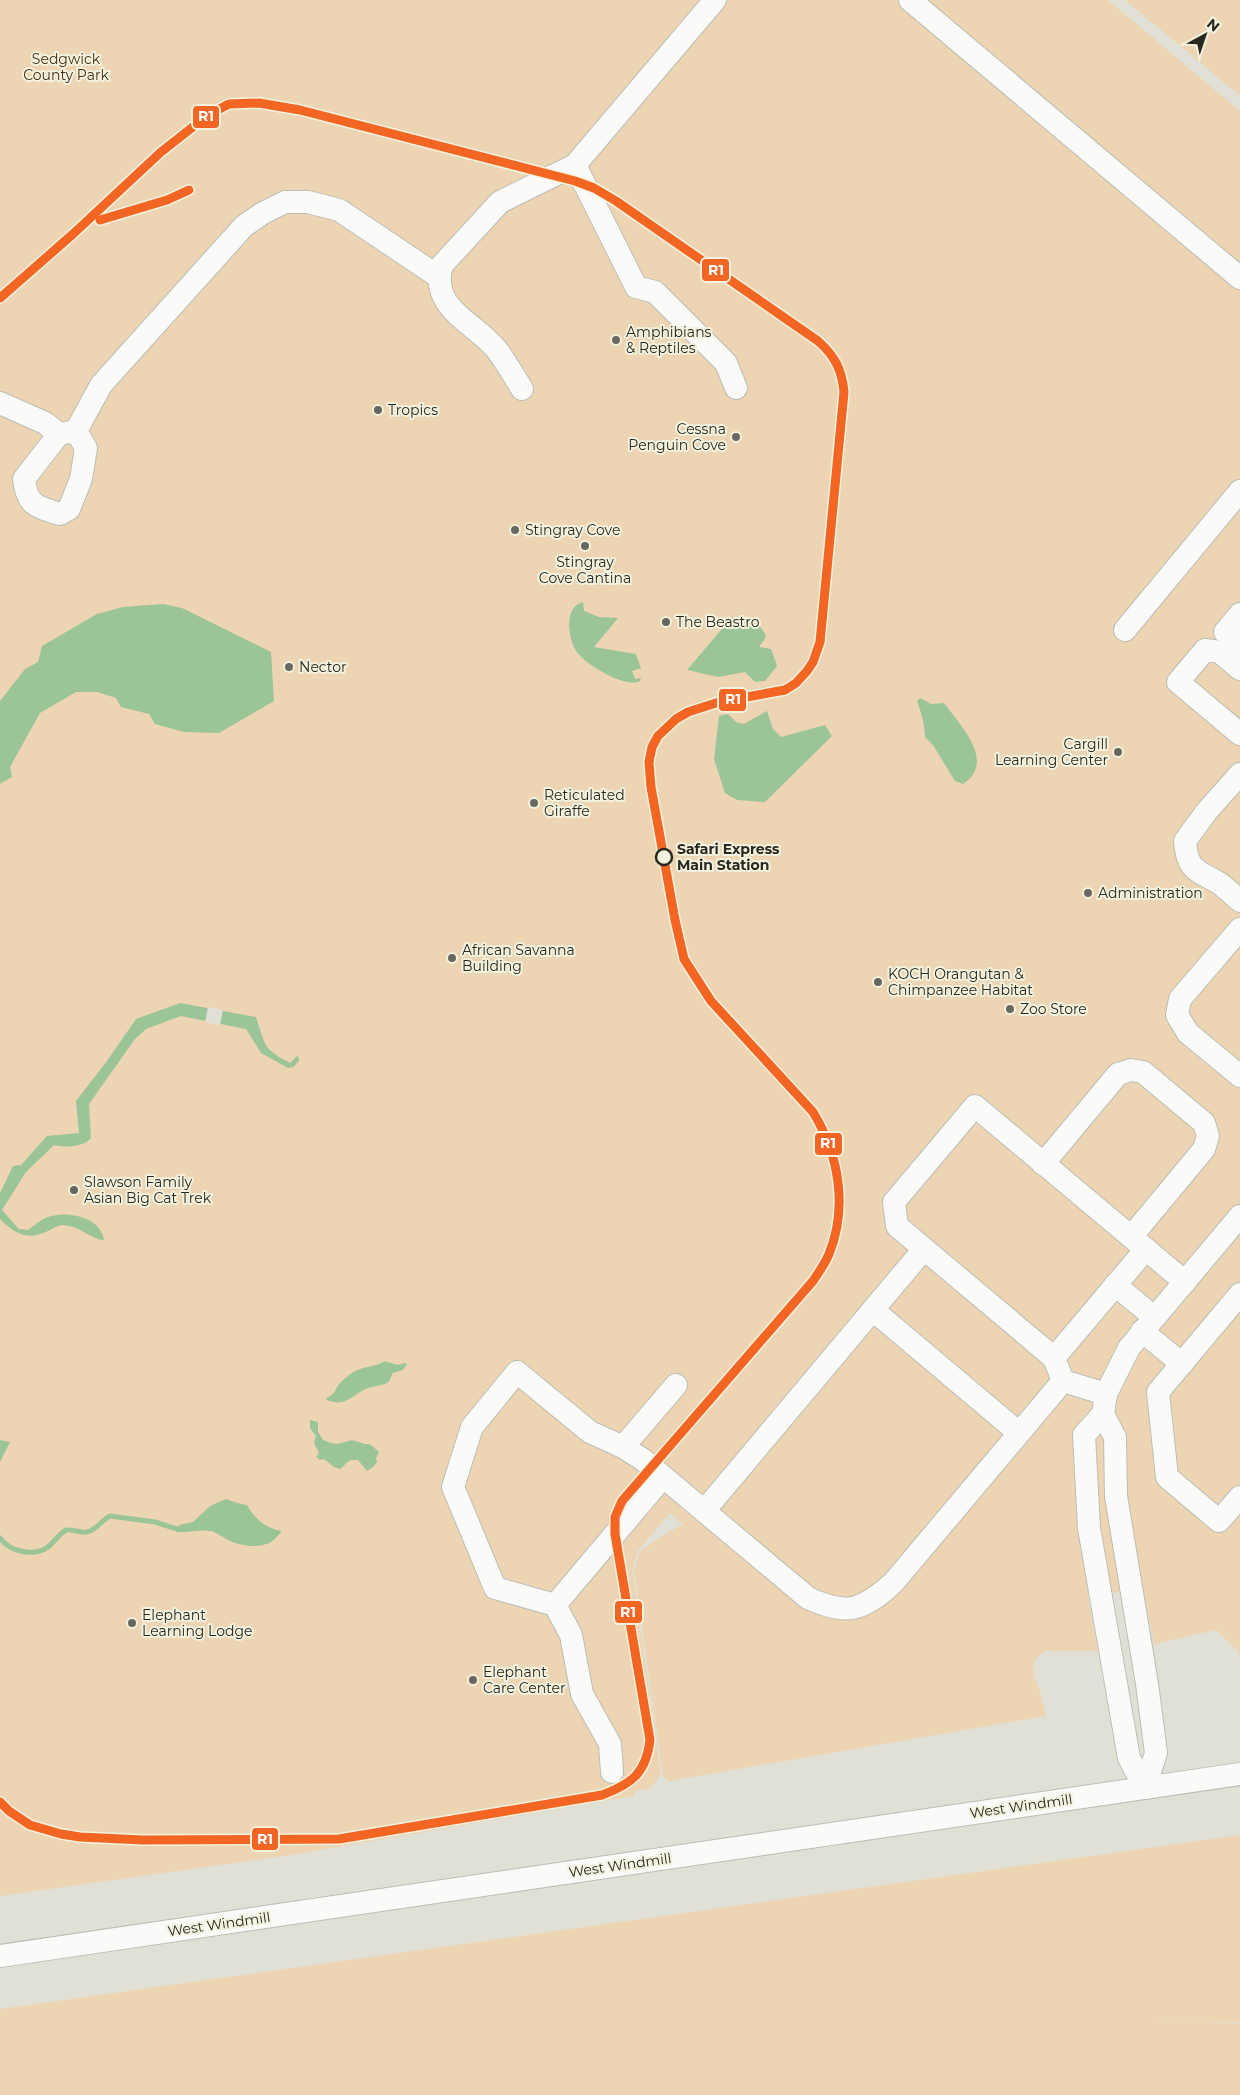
<svg xmlns="http://www.w3.org/2000/svg" width="1240" height="2095" viewBox="0 0 1240 2095" font-family="Montserrat,sans-serif">
	<style>
		.green { fill: #edd5b4 }
		.water { fill: #9bc497 }
		.pier { fill: #e0e0d6 }
		.lines { fill: none; stroke-linecap: round; stroke-linejoin: round }
		.stream { stroke: #9bc497; stroke-width: 5 }
		.minor-casing { stroke: #bdbdb6; stroke-width: 24 }
		.minor { stroke: #fafaf9; stroke-width: 22 }
		.rail-1-casing { stroke: #f2f2df; stroke-width: 12 }
		.rail-1 { stroke: #f26522; stroke-width: 9 }
		.poi-dot { fill: #686860; stroke: #f2f2df; stroke-width: 2 }
		.stop-dot { fill: #f2f2df; stroke: #282821; stroke-width: 2.5 }
		.labels { text-anchor: middle; stroke-width: 4; stroke-linejoin: round; paint-order: stroke }
		.park-label { font-size: 14px; fill: #462f12; stroke: #f2f2df }
		.poi-label { font-size: 14px; fill: #282821; stroke: #f2f2df; text-anchor: start }
		.stop-label { font-size: 14px; font-weight: bold; fill: #282821; stroke: #f2f2df; text-anchor: start }
		.street-label { font-size: 14px; fill: #282821; stroke: #f2f2df }
		.line-badge { stroke: #f2f2df; stroke-width: 2 }
		.badge-label { font-size: 14px; text-anchor: middle; font-weight: bold; fill: #fff }
	</style>
	<rect width="100%" height="100%" fill="#e0e0d6"/>
	<g class="green">
		<path d="M0,0H1108L1240,111V1659L1237,1650L1216,1630L1154,1644L1143,1588L1088,1597L1098,1651H1045C1028,1661 1033,1673 1039,1689C1042,1697 1044,1707 1046,1716L669,1781L663,1777L634,1570L640,1552L654,1541L683,1524L670,1513L638,1551L632,1570L661,1774L650,1789L635,1791L633,1796L291,1855L0,1896Z"/>
		<polygon points="1125,0 1240,0 1240,96"/>
		<polygon points="1240,1835 1240,2023 1135,2016 1240,2024 1240,2095 0,2095 0,2009"/>
	</g>
	<g class="water">
		<path d="M583,602L584,611L599,617L618,618L594,647L636,654L641,668L632,671L635,679L641,678L640,681C625,689 582,663 575,649C568,635 564,607 583,602Z"/>
		<polygon points="163,604 182,608 271,652 274,701 219,733 184,732 155,724 149,714 121,707 116,698 97,692 76,692 40,713 10,767 12,777 0,784 0,701 25,669 38,662 42,646 97,614 123,607"/>
		<path d="M732,617C747,620 761,621 766,637L759,647L771,649L777,666L765,681L755,682L745,672L718,677L687,670Z"/>
		<path d="M920,698L931,704L944,703C960,725 997,762 963,784L955,781L933,745L925,737C925,725 921,712 917,701Z"/>
		<polygon points="767,711 773,729 781,737 825,725 832,736 765,802 737,800 725,793 714,759 719,716 728,714 736,722 744,724"/>
		<path d="M180,1003L256,1017C266,1046 262,1048 290,1063L298,1055L299,1061L293,1067L288,1068L261,1053L246,1029L181,1016L146,1029L135,1039L89,1104L91,1138C84,1147 65,1148 54,1145L26,1172L2,1210L19,1229L28,1230C34,1226 41,1219 48,1217C67,1210 101,1217 104,1240C92,1240 82,1228 69,1226C59,1224 56,1227 48,1231C27,1241 15,1234 0,1219V1193L13,1166L21,1165L47,1136L79,1133L76,1101L107,1061L136,1019Z"/>
		<path d="M385,1361C391,1363 398,1367 404,1363L407,1364L403,1370L393,1373C390,1377 391,1381 387,1383C381,1386 375,1386 368,1388C352,1394 347,1408 327,1400L326,1398C335,1395 335,1390 339,1384C343,1380 351,1373 355,1371C365,1366 375,1367 385,1361Z"/>
		<polygon points="310,1420 318,1422 318,1432 323,1440 331,1443 338,1444 352,1440 365,1444 370,1444 379,1452 376,1458 377,1462 373,1467 367,1471 358,1460 350,1460 340,1469 334,1467 324,1459 320,1460 316,1457 319,1453 314,1443 316,1436 310,1428"/>
		<polygon points="0,1440 10,1442 0,1462"/>
		<path d="M226,1499C233,1501 239,1504 247,1505C254,1518 266,1529 282,1531C278,1535 275,1540 271,1542C259,1549 240,1546 228,1540C223,1537 217,1533 211,1531C199,1529 188,1533 176,1532L179,1525L193,1522L210,1506Z"/>
	</g>
	<polygon class="pier" points="208,1007 223,1010 220,1025 205,1022"/>
	<g class="lines">
		<path class="stream" d="M0,1538C10,1552 34,1557 48,1547C55,1541 59,1534 66,1530C73,1529 80,1533 87,1532C95,1531 102,1520 110,1516L155,1522L177,1529"/>
		<g class="minor-casing">
			<g id="minor">
				<polyline points="910,0 1240,278"/>
				<polyline points="575,165 636,287 655,292 726,363 736,388"/>
				<path d="M522,389C514,376 506,362 497,350C475,322 429,309 442,265L500,202L575,165L715,0"/>
				<polyline points="0,403 45,423 59,434"/>
				<path d="M76,431L59,434L24,479C27,506 37,507 60,514L69,509L81,479L86,448L76,431L101,385L244,226L263,213L285,202H308L339,210L439,277"/>
				<polyline points="1240,614 1225,632 1240,645"/>
				<polyline points="1125,630 1240,491"/>
				<polyline points="1240,669 1220,652 1205,650 1178,682 1240,734"/>
				<path d="M1240,774L1207,811L1185,841C1187,870 1196,870 1219,883C1226,888 1233,895 1240,901"/>
				<polyline points="1240,929 1180,999 1177,1015 1188,1033 1240,1076"/>
				<polyline points="1043,1164 1118,1074 1131,1070 1143,1072 1204,1123 1208,1136 1204,1149 1131,1237"/>
				<polyline points="1115,1285 1154,1317"/>
				<polyline points="1240,1294 1158,1392 1167,1477 1219,1521 1240,1497"/>
				<polyline points="873,1310 1019,1433"/>
				<polyline points="1142,1331 1182,1364"/>
				<polyline points="1054,1358 1146,1249"/>
				<polyline points="1106,1394 1063,1381 1054,1358 897,1226 894,1202 975,1106 1185,1282"/>
				<polyline points="1103,1414 1115,1437 1116,1496 1147,1684 1156,1753 1145,1788"/>
				<polyline points="623,1447 676,1385"/>
				<polyline points="704,1511 924,1249"/>
				<path d="M555,1605L495,1588L453,1487L472,1427L517,1372L590,1432L623,1447L642,1459L808,1598C846,1616 862,1611 893,1583L1063,1381"/>
				<polyline points="612,1772 610,1744 582,1694 571,1635 555,1605 663,1477"/>
				<polyline points="1145,1788 1129,1758 1122,1718 1089,1528 1084,1435 1103,1414 1106,1394 1129,1348 1240,1216"/>
				<polyline points="0,1956 1240,1774"/>
			</g>
		</g>
		<use href="#minor" class="minor"/>
		<g class="rail-1-casing">
			<g id="rail-1">
				<polyline points="100,220 167,200 189,190"/>
				<path d="M0,298L73,234L161,152L208,115L229,104L259,103L300,110L575,181L594,188L616,201L818,341C835,356 842,370 844,392L820,642L813,662L807,671L796,683L785,690L719,702L688,712L676,719L658,736L652,747L649,762L651,787L675,920L684,959L711,1001L813,1112C839,1155 848,1207 829,1254C825,1264 818,1273 813,1281L622,1501L615,1517V1534L650,1740C646,1773 632,1784 602,1795L339,1839L143,1840L80,1837L61,1834L30,1825L9,1811L0,1802"/>
			</g>
		</g>
		<use href="#rail-1" class="rail-1"/>
	</g>
	<g class="poi-dot">
		<circle cx="616" cy="340" r="5"/>
		<circle cx="378" cy="410" r="5"/>
		<circle cx="736" cy="437" r="5"/>
		<circle cx="515" cy="530" r="5"/>
		<circle cx="585" cy="546" r="5"/>
		<circle cx="666" cy="622" r="5"/>
		<circle cx="289" cy="667" r="5"/>
		<circle cx="1118" cy="752" r="5"/>
		<circle cx="534" cy="803" r="5"/>
		<circle cx="1088" cy="893" r="5"/>
		<circle cx="452" cy="958" r="5"/>
		<circle cx="878" cy="982" r="5"/>
		<circle cx="1010" cy="1009" r="5"/>
		<circle cx="74" cy="1190" r="5"/>
		<circle cx="132" cy="1623" r="5"/>
		<circle cx="473" cy="1680" r="5"/>
	</g>
	<circle class="stop-dot" cx="664" cy="857" r="8"/>
	<g class="labels">
		<g class="park-label">
			<text x="66" y="64">Sedgwick<tspan x="66" dy="16">County Park</tspan></text>
		</g>
		<g class="poi-label">
			<text x="626" y="337">Amphibians<tspan x="626" dy="16">&amp; Reptiles</tspan></text>
			<text x="388" y="415">Tropics</text>
			<text x="726" y="434" text-anchor="end">Cessna<tspan x="726" dy="16">Penguin Cove</tspan></text>
			<text x="525" y="535">Stingray Cove</text>
			<text x="585" y="567" text-anchor="middle">Stingray<tspan x="585" dy="16">Cove Cantina</tspan></text>
			<text x="676" y="627">The Beastro</text>
			<text x="299" y="672">Nector</text>
			<text x="1108" y="749" text-anchor="end">Cargill<tspan x="1108" dy="16">Learning Center</tspan></text>
			<text x="544" y="800">Reticulated<tspan x="544" dy="16">Giraffe</tspan></text>
			<text x="1098" y="898">Administration</text>
			<text x="462" y="955">African Savanna<tspan x="462" dy="16">Building</tspan></text>
			<text x="888" y="979">KOCH Orangutan &amp;<tspan x="888" dy="16">Chimpanzee Habitat</tspan></text>
			<text x="1020" y="1014">Zoo Store</text>
			<text x="84" y="1187">Slawson Family<tspan x="84" dy="16">Asian Big Cat Trek</tspan></text>
			<text x="142" y="1620">Elephant<tspan x="142" dy="16">Learning Lodge</tspan></text>
			<text x="483" y="1677">Elephant<tspan x="483" dy="16">Care Center</tspan></text>
		</g>
		<g class="stop-label">
			<text x="677" y="854">Safari Express<tspan x="677" dy="16">Main Station</tspan></text>
		</g>
		<g class="street-label">
			<text transform="translate(1021 1806) rotate(-8)" y="5">West Windmill</text>
			<text transform="translate(620 1865) rotate(-8)" y="5">West Windmill</text>
			<text transform="translate(219 1924) rotate(-8)" y="5">West Windmill</text>
		</g>
	</g>
	<g class="line-badge">
		<rect x="192" y="105" width="28" height="24" rx="5" fill="#f26522"/>
		<rect x="701" y="258" width="29" height="24" rx="5" fill="#f26522"/>
		<rect x="718" y="688" width="29" height="24" rx="5" fill="#f26522"/>
		<rect x="814" y="1132" width="29" height="24" rx="5" fill="#f26522"/>
		<rect x="614" y="1600" width="29" height="24" rx="5" fill="#f26522"/>
		<rect x="251" y="1827" width="28" height="24" rx="5" fill="#f26522"/>
	</g>
	<g class="badge-label">
		<text x="206" y="121">R1</text>
		<text x="716" y="275">R1</text>
		<text x="733" y="704">R1</text>
		<text x="828" y="1148">R1</text>
		<text x="628" y="1617">R1</text>
		<text x="265" y="1844">R1</text>
	</g>
	<g transform="translate(1205 35) rotate(40)" stroke="#f2f2df" stroke-width="4" paint-order="stroke">
	<path d="M0-4L9 19L0 12L-9 19Z" fill="#282821"/>
	<text y="-8" font-size="14" font-weight="bold" text-anchor="middle" fill="#282821">N</text>
	</g>
</svg>
